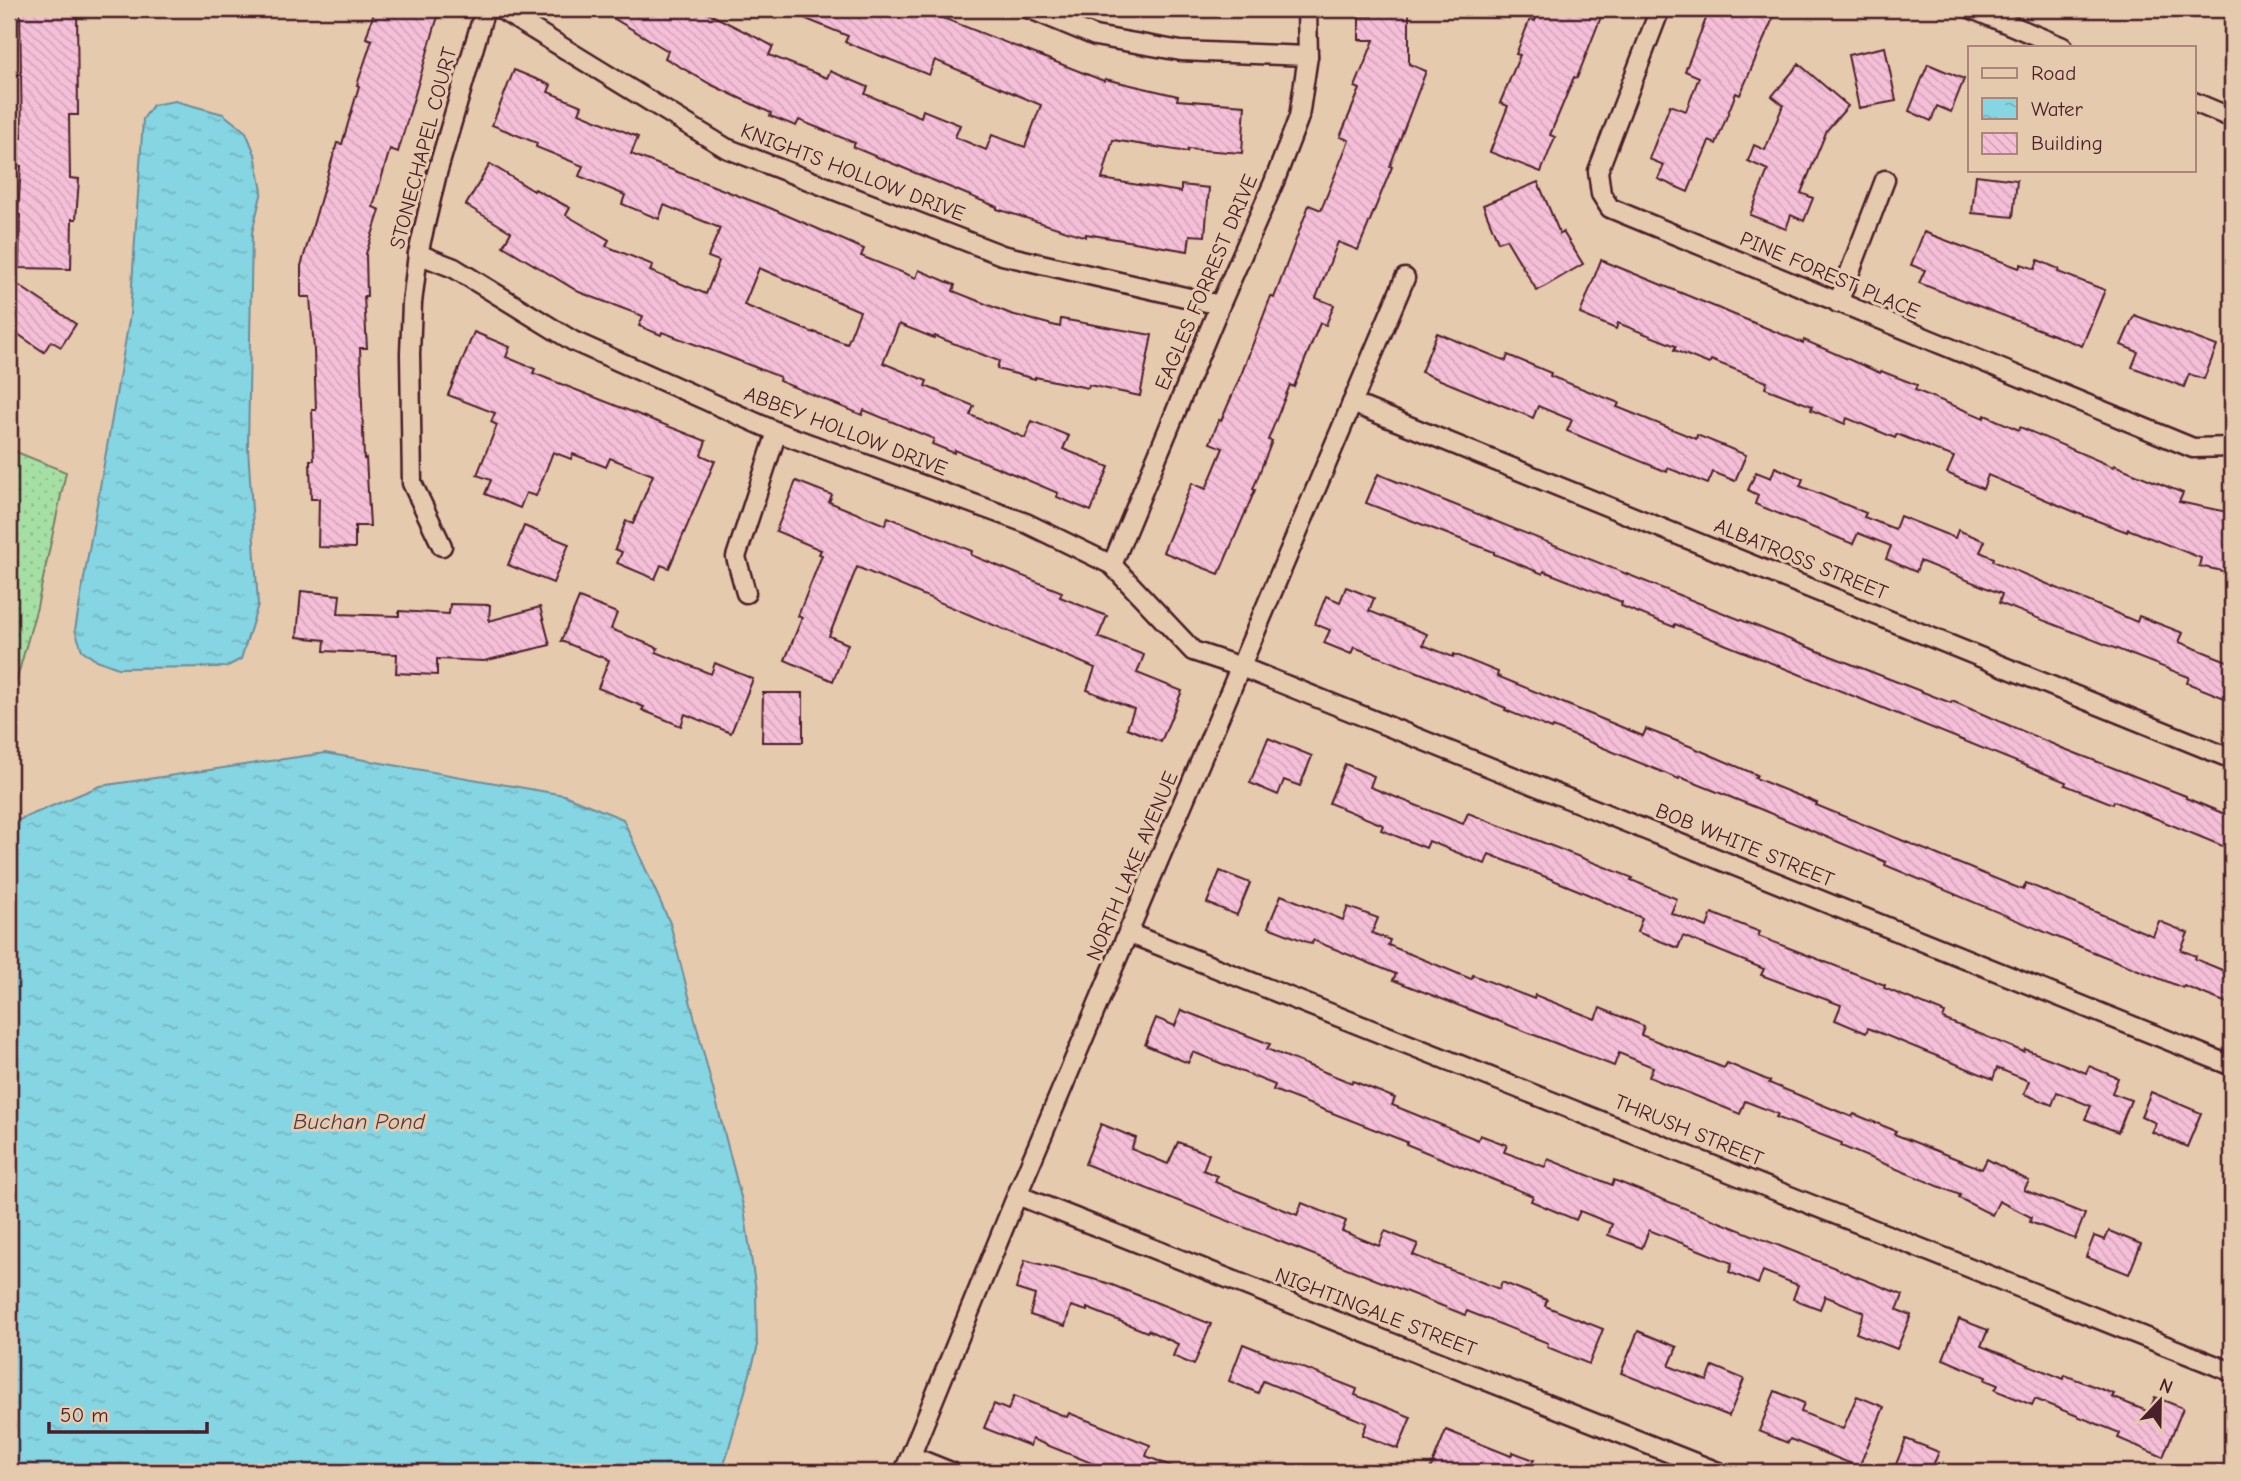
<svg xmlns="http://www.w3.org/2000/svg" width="2241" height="1481" viewBox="0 0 2241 1481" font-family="'Comic Neue',sans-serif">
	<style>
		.grass { fill: url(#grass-dots); stroke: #787f68; stroke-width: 2 }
		.water { fill: url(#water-ripples); stroke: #6d8c99; stroke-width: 2 }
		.building { fill: url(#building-back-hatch); stroke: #4a1f2b; stroke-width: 2; fill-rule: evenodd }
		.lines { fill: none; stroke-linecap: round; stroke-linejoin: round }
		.street-casing { stroke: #4a1f2b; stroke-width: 23 }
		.street { stroke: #e6caad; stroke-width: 18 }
		.labels { text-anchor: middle; stroke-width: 6; stroke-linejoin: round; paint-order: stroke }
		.street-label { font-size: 21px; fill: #4a1f2b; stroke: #e6caad }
		.water-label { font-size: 23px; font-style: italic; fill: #533a46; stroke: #e6caad }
	</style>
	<defs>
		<pattern id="grass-dots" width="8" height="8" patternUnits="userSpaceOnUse" patternTransform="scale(1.75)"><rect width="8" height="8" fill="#a6dfa4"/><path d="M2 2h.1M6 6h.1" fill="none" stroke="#90bf8d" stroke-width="1.8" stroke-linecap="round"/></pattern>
		<pattern id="water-ripples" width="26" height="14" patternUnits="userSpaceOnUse" patternTransform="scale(1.75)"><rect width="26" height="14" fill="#85d5e2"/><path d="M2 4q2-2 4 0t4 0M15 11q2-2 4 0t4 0" fill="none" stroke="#74b6c2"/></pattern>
		<pattern id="building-back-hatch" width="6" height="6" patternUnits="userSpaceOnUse" patternTransform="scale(1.75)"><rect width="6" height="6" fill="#f6bfd8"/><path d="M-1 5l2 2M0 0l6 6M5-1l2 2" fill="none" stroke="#d4a4ba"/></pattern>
	</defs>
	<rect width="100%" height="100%" fill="#e6caad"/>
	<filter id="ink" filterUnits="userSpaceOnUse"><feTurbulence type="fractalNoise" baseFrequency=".0143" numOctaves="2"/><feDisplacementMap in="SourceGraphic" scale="14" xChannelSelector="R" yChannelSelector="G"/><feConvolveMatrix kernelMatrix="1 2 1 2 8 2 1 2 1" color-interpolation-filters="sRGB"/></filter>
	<g filter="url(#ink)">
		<polygon class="grass" points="9,449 66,472 37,607 9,707"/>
		<g class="water">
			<polygon points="175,101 223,114 246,132 255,154 262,191 252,233 248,447 258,605 241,659 226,667 118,668 94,659 82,650 75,630 130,315 143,119 153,105"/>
			<polygon points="325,753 564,795 623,819 670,923 744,1209 756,1291 757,1349 722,1472 9,1472 9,824 100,786"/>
		</g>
		<g class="building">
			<polygon points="20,9 77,9 78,115 69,115 70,178 79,179 76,219 72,219 71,269 19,268 20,215 18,214 21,166 19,166 19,138 22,138"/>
			<polygon points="375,9 412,9 438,16 398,152 390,149 373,207 380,210 366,254 367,296 364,296 367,348 360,348 364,459 366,458 370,526 355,526 355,548 318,547 319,499 311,499 310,460 314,460 312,410 316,410 314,350 310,297 301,297 301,266 337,143 342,144 359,86 357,85 372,40 366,38"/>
			<polygon points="598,9 700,9 773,46 769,55 827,78 830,71 868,87 865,94 921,117 923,110 960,125 955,137 986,150 992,135 1025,147 1041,105 935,60 929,75 845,42 848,36 782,9 920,9 1104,81 1105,79 1178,96 1177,100 1245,105 1242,153 1188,149 1187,152 1113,140 1102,179 1181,192 1181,185 1209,188 1205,236 1190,235 1188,251 1086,234 1086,237 997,209 997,207 853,147 855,143 799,120 796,126 770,116 771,113 712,85 665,58 668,51"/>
			<polygon points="1372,9 1409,9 1409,64 1426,71 1390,166 1392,167 1358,250 1338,242 1316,298 1334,305 1326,325 1320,323 1294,387 1290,385 1268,440 1272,441 1253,489 1255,490 1219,574 1163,552 1192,483 1206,489 1223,448 1210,443 1219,420 1221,421 1241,375 1271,296 1274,298 1309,205 1321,210 1349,140 1340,137 1360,89 1355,87 1374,40 1359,40 1359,16 1372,16"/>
			<polygon points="1540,9 1604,9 1577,78 1574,77 1550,135 1555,137 1541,172 1490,152 1508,106 1500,103 1520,55 1516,54 1530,19 1535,21"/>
			<polygon points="1710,9 1777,9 1740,95 1736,93 1716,144 1709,141 1688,192 1658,179 1664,165 1649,159 1670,105 1686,111 1699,77 1685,71"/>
			<polygon points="1885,47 1896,101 1859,108 1848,55"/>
			<polygon points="1799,64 1848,106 1827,130 1801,193 1813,198 1804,221 1791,215 1786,229 1750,215 1768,170 1748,161 1754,145 1765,150 1783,105 1772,96"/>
			<polygon points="1928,64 1964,79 1951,112 1937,106 1931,121 1909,111"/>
			<path d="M514,70L551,85L548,92L582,106L579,113L638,137L631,154L770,208L864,249L861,256L916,278L919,270L955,285L953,291L1011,314L1060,327L1061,319L1152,335L1140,396L1089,385L1088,388L1035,377V379L997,369L999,361L935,336L934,338L899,324L883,363L927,381L925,386L974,406L970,415L1025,438L1032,421L1069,436L1063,449L1109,467L1091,511L1057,497L1058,493L1011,473L955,450L954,453L932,444L934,439L864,410L862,415L779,381L780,377L724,355L662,332L661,335L639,326L643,316L579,292L503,246L511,232L466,205L490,164L534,191L535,189L570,208L566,215L609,240L606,246L653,265L650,271L706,294L719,261L708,257L720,228L664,205L659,219L622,204L625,195L579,176L583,166L536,147L537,143L492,125ZM759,268L860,311L847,344L814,332V333L744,305Z"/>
			<polygon points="1976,175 2017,180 2013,217 1972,213"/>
			<polygon points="1538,182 1560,234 1563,232 1583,264 1537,291 1506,239 1498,242 1483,205"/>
			<polygon points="1924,232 2019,268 2021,264 2035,269 2038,260 2059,269 2058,272 2105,290 2082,346 1919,283 1925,270 1911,265"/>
			<polygon points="1601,260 1803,343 1804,340 1880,373 1881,371 1917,385 1915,390 1984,418 1985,415 2019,430 2020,427 2113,467 2114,465 2183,493 2179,502 2232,513 2232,573 2199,566 2201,558 2128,529 2127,532 2082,515 1988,475 1983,489 1947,473 1954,457 1897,434 1895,438 1847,418 1845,424 1811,410 1812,406 1765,388 1767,382 1711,360 1709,364 1674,350 1676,346 1618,323 1616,329 1580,314"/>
			<polygon points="18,285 76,324 61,347 51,341 44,352 9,328 9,299"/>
			<polygon points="2134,315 2217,346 2204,379 2189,374 2184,387 2132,367 2138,352 2121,345"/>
			<polygon points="474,332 510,347 506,357 535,369 533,373 706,441 701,455 715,461 669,568 661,565 655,579 617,563 622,552 615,549 626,521 633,524 653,475 610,458 606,467 573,454 571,459 553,452 536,496 526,493 520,508 485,494 491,480 477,475 497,425 491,422 495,413 448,395"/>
			<polygon points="1437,333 1506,361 1508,355 1551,373 1550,376 1619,403 1617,407 1696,439 1697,435 1746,455 1735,481 1713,472 1708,484 1668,468 1667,472 1567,431 1572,420 1538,406 1533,418 1421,372"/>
			<polygon points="1775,467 1803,479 1800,486 1866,513 1864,517 1895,529 1900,516 1955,538 1958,530 1985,541 1980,552 1994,558 1993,561 2137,622 2139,616 2183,633 2179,642 2232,663 2232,701 2187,683 2189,677 1999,603 2002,594 1920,561 1916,572 1886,559 1891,546 1858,533 1853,544 1755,504 1758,495 1748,490 1756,472 1771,478"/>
			<polygon points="1378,474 1823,653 1951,703 1952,701 2062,748 2186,796 2186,798 2232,817 2232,850 2114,801 2113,804 2065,785 2066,782 1675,624 1674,627 1621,606 1622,602 1544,571 1543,574 1494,554 1494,552 1366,503"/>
			<polygon points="796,481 832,495 829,502 885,525 888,517 972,551 971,555 1062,592 1060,597 1107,616 1098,637 1144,655 1137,673 1182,691 1161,742 1127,728 1134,709 1087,690 1095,668 857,567 829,636 848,644 833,681 785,660 802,618 798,616 822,555 819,554 821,550 776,531"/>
			<polygon points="524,526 569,544 553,583 508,565"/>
			<polygon points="1346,587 1374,598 1369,611 1427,634 1423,645 1453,657 1454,654 1498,672 1497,676 1563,703 1643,736 1646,729 1692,747 1757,775 1755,778 1817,803 1816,805 2023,890 2026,883 2153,936 2159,921 2188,933 2181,950 2196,956 2195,959 2232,974 2232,1005 2184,986 2183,988 2076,945 1885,865 1886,862 1760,809 1680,777 1679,779 1553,727 1552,729 1505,710 1506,708 1428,676 1354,647 1351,654 1324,643 1330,630 1315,624 1326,596 1340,602"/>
			<polygon points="301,591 340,595 338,614 399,616 399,611 449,614 450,604 490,605 489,621 540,607 550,645 484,661 437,659 437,675 396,673 397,654 324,651 325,640 297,637"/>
			<polygon points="579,598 617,613 611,629 658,648 656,652 711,674 715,663 753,679 731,733 685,714 681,726 642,710 644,707 598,688 609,660 561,641"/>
			<polygon points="763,693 803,693 803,742 762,742"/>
			<polygon points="1268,738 1312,756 1300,786 1284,780 1278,795 1250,783"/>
			<polygon points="1345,764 1374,776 1370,787 1463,824 1468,813 1633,878 1631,880 1677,899 1671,913 1707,927 1712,913 1760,932 1758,936 1885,985 1884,988 1945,1013 1943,1019 2024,1052 2025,1049 2086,1073 2089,1066 2118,1078 2112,1093 2131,1100 2118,1132 2085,1119 2091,1106 2057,1092 2052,1105 2024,1094 2029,1081 1997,1068 1993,1079 1868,1028 1866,1033 1835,1020 1841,1005 1761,975 1764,969 1683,936 1678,948 1637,932 1642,918 1578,890 1489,854 1485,864 1429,841 1426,848 1381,830 1383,825 1329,803"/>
			<polygon points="1220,871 1250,883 1237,915 1207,903"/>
			<polygon points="1281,895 1343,920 1348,907 1378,918 1372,933 1390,940 1388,945 1471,979 1473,975 1534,999 1535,995 1595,1019 1600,1008 1644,1026 1641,1035 1724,1068 1727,1063 1770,1081 1769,1083 1852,1117 1854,1114 1896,1131 1894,1134 1982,1169 1987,1159 2029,1181 2024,1190 2085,1214 2075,1239 2030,1222 2031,1217 1999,1201 1992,1215 1959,1198 1960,1195 1841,1146 1842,1143 1776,1117 1778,1114 1745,1101 1740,1114 1649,1077 1653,1067 1619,1053 1614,1066 1393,980 1396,974 1313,940 1312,944 1268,927"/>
			<polygon points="1181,1010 1270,1044 1267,1049 1352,1083 1353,1081 1395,1098 1392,1105 1478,1140 1480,1135 1507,1145 1504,1152 1545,1167 1548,1159 1612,1185 1614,1180 1903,1295 1897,1310 1911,1315 1897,1349 1856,1333 1864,1312 1825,1296 1820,1309 1793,1299 1798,1285 1763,1271 1758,1284 1729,1272 1732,1263 1649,1230 1642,1248 1608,1235 1612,1224 1580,1211 1576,1220 1531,1201 1533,1196 1406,1144 1407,1142 1273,1090 1275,1085 1193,1052 1188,1063 1145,1045 1156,1018 1175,1026"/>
			<polygon points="2151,1092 2201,1113 2187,1147 2152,1132 2156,1123 2141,1116"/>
			<polygon points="1101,1124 1136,1138 1131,1149 1168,1164 1178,1142 1209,1154 1203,1170 1217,1176 1215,1182 1297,1215 1302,1203 1346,1221 1342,1231 1379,1246 1385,1231 1418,1244 1413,1255 1499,1289 1502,1282 1547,1300 1545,1306 1603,1329 1589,1364 1547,1347 1548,1343 1467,1311 1465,1315 1085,1164"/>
			<polygon points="2109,1231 2141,1244 2129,1274 2086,1257 2094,1236 2105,1240"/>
			<polygon points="1025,1260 1107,1283 1211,1324 1194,1365 1173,1356 1178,1344 1148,1330 1147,1332 1087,1308 1087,1311 1071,1306 1065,1326 1030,1315 1035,1295 1016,1289"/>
			<polygon points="1959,1319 1988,1330 1981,1346 2064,1379 2065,1375 2114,1394 2112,1397 2149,1412 2155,1397 2183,1408 2163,1457 2118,1438 2120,1433 2035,1399 2032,1405 1995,1390 1998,1385 1985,1380 1986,1377 1943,1359"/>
			<polygon points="1638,1331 1677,1347 1669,1366 1707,1381 1713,1366 1744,1379 1729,1416 1621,1373"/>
			<polygon points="1243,1344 1357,1389 1355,1395 1411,1417 1398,1449 1362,1435 1367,1423 1263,1381 1258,1393 1229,1381"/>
			<polygon points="1775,1391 1804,1403 1801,1412 1843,1429 1857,1396 1884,1407 1859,1467 1790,1439 1788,1443 1759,1431"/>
			<polygon points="1014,1396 1067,1417 1069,1413 1150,1445 1146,1456 1185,1472 1114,1472 1032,1439 1030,1446 984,1428 994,1404 1008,1410"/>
			<polygon points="1446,1430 1511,1456 1513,1452 1534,1460 1531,1464 1550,1472 1429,1472"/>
			<polygon points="1906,1439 1939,1452 1930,1472 1893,1472"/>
		</g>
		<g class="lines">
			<g class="street-casing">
				<g id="street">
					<polyline points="500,9 726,148 1002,255 1220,305"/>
					<polyline points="1030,9 1095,36 1181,51 1308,56"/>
					<polyline points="1660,9 1598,171 1601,194 1610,208 2193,448 2232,447"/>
					<polyline points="1972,9 2063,47"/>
					<polyline points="2194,102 2232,118"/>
					<polyline points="418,254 454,268 573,341 777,432 1026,523 1112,565 1193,651 1241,667 2232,1066"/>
					<polyline points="1838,303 1885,180"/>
					<polyline points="1352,403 2232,759"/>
					<polyline points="442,546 412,483 410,354 412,303 418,254 437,173 485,9"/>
					<polyline points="1112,565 1220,305 1274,182 1299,117 1308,56 1307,9"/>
					<polyline points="746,593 736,557 777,432"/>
					<polyline points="1128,933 2232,1372"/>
					<polyline points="1017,1195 1718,1472"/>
					<polyline points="911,1456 951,1472"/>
					<polyline points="904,1472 1017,1195 1405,278"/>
				</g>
			</g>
			<use href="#street" class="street"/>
		</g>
	</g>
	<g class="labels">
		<g class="street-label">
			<text transform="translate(423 148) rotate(-75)" y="7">STONECHAPEL COURT</text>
			<text transform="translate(853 172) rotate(21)" y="7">KNIGHTS HOLLOW DRIVE</text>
			<text transform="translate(1830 275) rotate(23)" y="7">PINE FOREST PLACE</text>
			<text transform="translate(1206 282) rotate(-67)" y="7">EAGLES FORREST DRIVE</text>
			<text transform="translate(846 431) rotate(21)" y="7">ABBEY HOLLOW DRIVE</text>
			<text transform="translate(1801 559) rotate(22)" y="7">ALBATROSS STREET</text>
			<text transform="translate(1745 845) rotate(22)" y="7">BOB WHITE STREET</text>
			<text transform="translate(1132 866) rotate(-67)" y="7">NORTH LAKE AVENUE</text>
			<text transform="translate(1689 1130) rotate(22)" y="7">THRUSH STREET</text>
			<text transform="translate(1376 1312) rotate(21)" y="7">NIGHTINGALE STREET</text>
		</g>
		<g class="water-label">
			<text x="359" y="1129">Buchan Pond</text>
		</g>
	</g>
	<rect width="2241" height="1481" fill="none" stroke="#e6caad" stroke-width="35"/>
	<rect x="18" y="18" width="2206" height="1446" fill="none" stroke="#4a1f2b" stroke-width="2.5" filter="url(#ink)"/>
	<rect x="1968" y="46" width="228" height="126" fill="#e6caad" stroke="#a88679" stroke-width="2"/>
	<rect x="1982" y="68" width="35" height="10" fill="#e6caad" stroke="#a88679" stroke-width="2"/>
	<text x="2031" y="80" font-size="21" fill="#4a1f2b">Road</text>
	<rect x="1982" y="98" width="35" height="21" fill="url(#water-ripples)" stroke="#a88679" stroke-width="2"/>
	<text x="2031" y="116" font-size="21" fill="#4a1f2b">Water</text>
	<rect x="1982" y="133" width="35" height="21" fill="url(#building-back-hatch)" stroke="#a88679" stroke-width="2"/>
	<text x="2031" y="150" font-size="21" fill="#4a1f2b">Building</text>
	<g transform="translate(2160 1401) rotate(22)" stroke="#e6caad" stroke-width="5" paint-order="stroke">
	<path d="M0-5L12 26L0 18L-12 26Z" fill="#4a1f2b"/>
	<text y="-10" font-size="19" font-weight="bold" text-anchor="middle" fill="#4a1f2b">N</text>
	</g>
	<path d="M49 1422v10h158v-10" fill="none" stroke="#4a1f2b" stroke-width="3.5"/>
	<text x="60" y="1422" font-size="21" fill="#4a1f2b" stroke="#e6caad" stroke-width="5" paint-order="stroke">50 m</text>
</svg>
